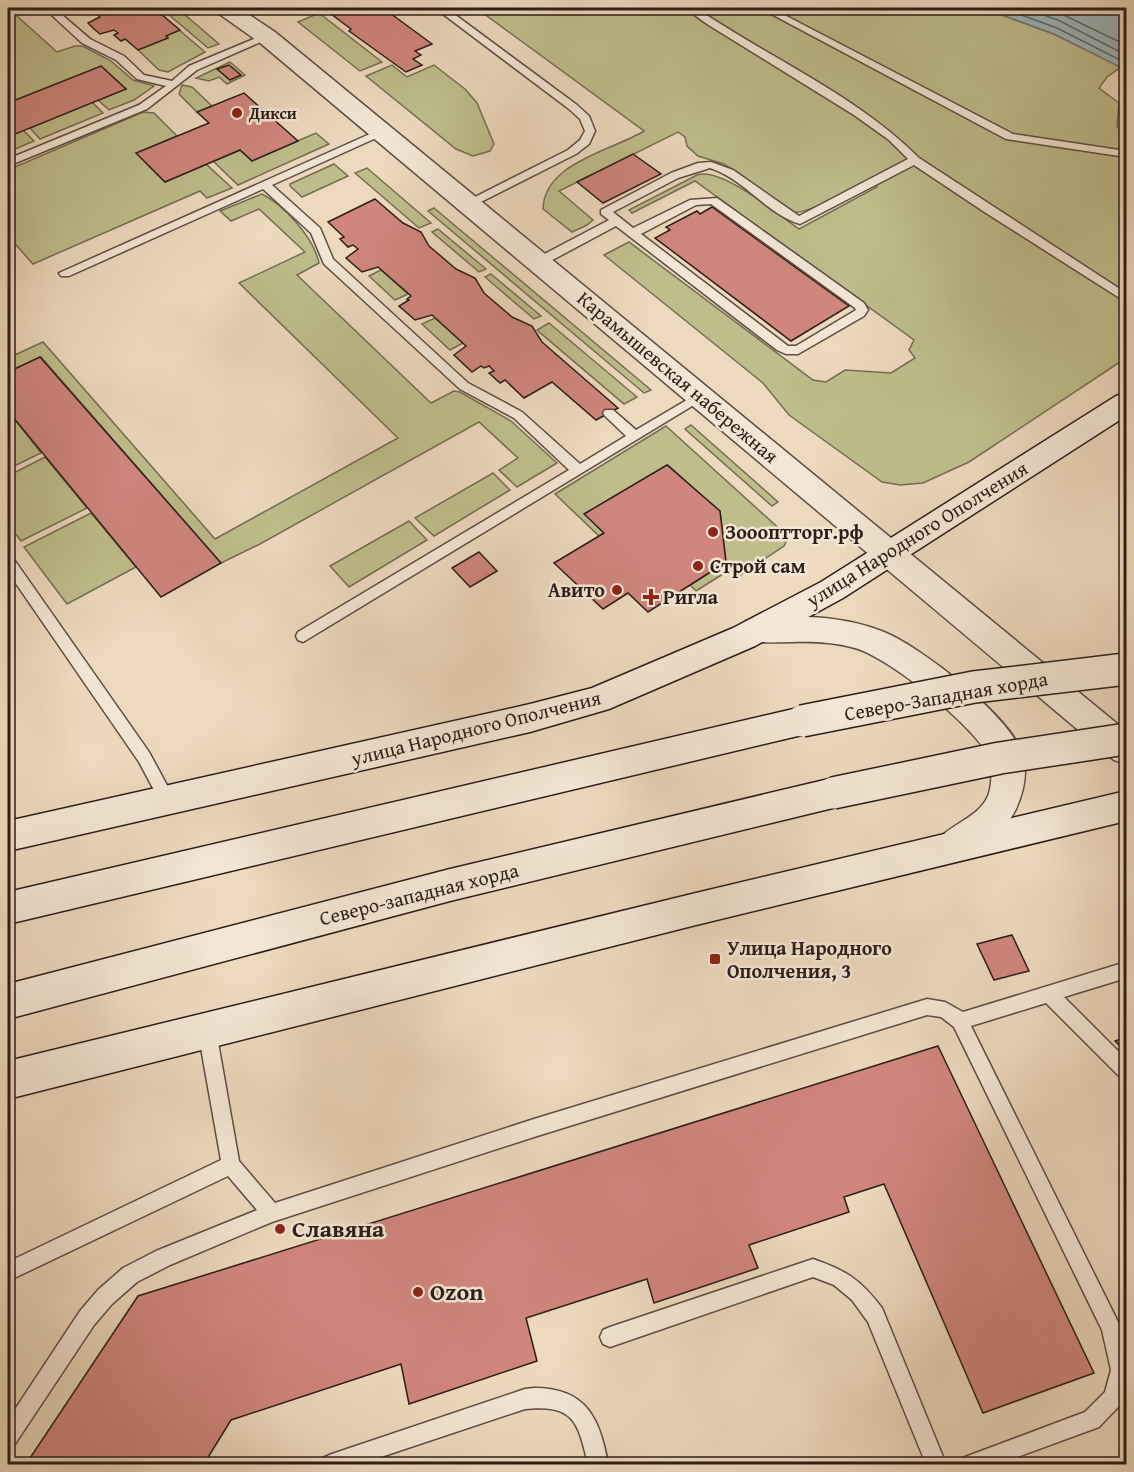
<svg xmlns="http://www.w3.org/2000/svg" width="1134" height="1472" viewBox="0 0 1134 1472" font-family="'Gentium Book Plus',serif">
	<style>
		.green { fill: #bfbd8c; stroke: #756d52; stroke-width: 1.5 }
		.water { fill: #9db7bc; stroke: #6f797a; stroke-width: 1.5 }
		.lines { fill: none; stroke-linecap: round; stroke-linejoin: round }
		.shore { stroke: #646a6a; stroke-width: 1.5 }
		.building { fill: #d0867e; stroke: #2b1d18; stroke-width: 1.5 }
		.service-casing { stroke: #5c4c42; stroke-width: 3 }
		.tertiary-casing { stroke: #5c4c42; stroke-width: 3 }
		.secondary-casing { stroke: #2b1d18; stroke-width: 3 }
		.service { fill: #f3e6d5; fill-rule: evenodd }
		.tertiary { fill: #f3e6d5; fill-rule: evenodd }
		.secondary { fill: #f3e6d5; fill-rule: evenodd }
		.secondary-bridge-casing { stroke: #2b1d18; stroke-width: 34; stroke-linecap: butt }
		.secondary-bridge { stroke: #f3e6d5; stroke-width: 31 }
		.poi-dot { fill: #8f2418; stroke: #f3e6d5; stroke-width: 2 }
		.labels { text-anchor: middle; stroke-width: 5; stroke-linejoin: round; paint-order: stroke }
		.far-poi-label { font-size: 16px; font-weight: bold; fill: #2b1d18; stroke: #f3e6d5; text-anchor: start }
		.street-label { font-size: 20px; fill: #2b1d18; stroke: #f3e6d5 }
		.poi-label { font-size: 20px; font-weight: bold; fill: #2b1d18; stroke: #f3e6d5; text-anchor: start }
		.near-poi-label { font-size: 24px; font-weight: bold; fill: #2b1d18; stroke: #f3e6d5; text-anchor: start }
	</style>
	<rect width="100%" height="100%" fill="#edd9be"/>
	<filter id="stains"><feTurbulence type="fractalNoise" baseFrequency=".00333" numOctaves="4"/><feColorMatrix values="0 0 0 0 .2 0 0 0 0 .09 0 0 0 0 .02 0 0 0 .5 -.17"/></filter>
	<radialGradient id="worn" r=".72"><stop offset=".6" stop-color="#630" stop-opacity="0"/><stop offset="1" stop-color="#630" stop-opacity=".3"/></radialGradient>
	<g class="green">
		<polygon points="8,8 57,52 75,46 83,46 111,61 133,80 154,86 134,100 109,110 98,100 126,89 101,66 8,103"/>
		<polygon points="161,8 177,8 219,44 208,48"/>
		<path d="M476,8H982L1054,34L1121,67L1107,77L1099,88L1119,103L1117,127L1126,135V358L969,462L923,483L900,485L882,482L789,415L763,383L604,255L629,242L813,380L826,382L845,370L891,373L915,358L909,350L914,340L695,181L632,213L629,210L697,175C722,167 777,214 799,229L877,187L869,181C856,188 806,215 794,212L724,164L698,156L687,146L685,137L678,132L559,191L593,220L587,225L572,232L543,209C544,163 611,151 644,131Z"/>
		<polygon points="319,13 382,62 360,71 298,22"/>
		<polygon points="178,29 205,52 168,72 159,70 138,50 168,38 164,34"/>
		<polygon points="230,62 245,75 227,84 219,77 209,81 196,78"/>
		<polygon points="392,65 407,77 434,65 465,89 477,103 494,144 490,151 473,156 456,149 366,76"/>
		<polygon points="182,85 192,87 212,106 197,112 179,94"/>
		<polygon points="92,102 103,113 40,139 30,128"/>
		<polygon points="143,112 154,113 177,136 137,153 206,164 232,188 207,198 200,191 33,264 8,236 8,170"/>
		<polygon points="23,130 34,141 8,152 8,137"/>
		<polygon points="316,133 329,144 238,185 213,161 240,150 252,160"/>
		<polygon points="334,164 348,176 302,197 290,186 290,184"/>
		<polygon points="367,168 431,223 419,228 355,173"/>
		<path d="M262,194C284,205 314,238 319,263L297,275L431,403L454,391L460,392L511,421L557,463L517,487L499,470L518,458L479,422L260,544L221,563L41,357L8,372V358L43,342L215,539L398,438L239,283L305,252L259,209L231,221L220,211Z"/>
		<polygon points="434,208 651,390 644,393 428,211"/>
		<polygon points="438,229 486,269 479,272 432,232"/>
		<polygon points="381,270 408,294 395,300 369,276"/>
		<polygon points="491,274 541,316 534,319 485,277"/>
		<polygon points="435,318 463,343 450,350 422,324"/>
		<polygon points="549,323 637,397 624,404 537,330"/>
		<polygon points="8,411 41,453 8,469"/>
		<polygon points="691,425 778,502 772,506 685,429"/>
		<polygon points="666,426 784,533 787,540 784,546 739,576 731,569 696,591 690,585 726,562 720,512 668,465 585,514 604,533 599,536 555,494"/>
		<polygon points="45,457 87,508 21,541 8,524 8,476"/>
		<polygon points="493,473 510,490 434,536 415,518"/>
		<polygon points="91,513 136,567 67,604 24,547"/>
		<polygon points="409,521 427,540 349,587 330,566"/>
	</g>
	<polygon class="water" points="983,8 1126,8 1126,70 1054,34"/>
	<g class="lines">
		<g class="shore">
			<polyline points="1002,8 1057,28 1126,63"/>
			<polyline points="1025,8 1060,21 1126,55"/>
			<polyline points="1049,8 1126,45"/>
		</g>
	</g>
	<g class="building">
		<polygon points="89,8 159,8 161,14 180,30 166,36 168,38 138,50 125,39 121,41 114,35 118,33 114,30 100,34 94,29 88,23 100,17"/>
		<polygon points="335,8 383,8 432,44 415,51 421,55 413,59 422,65 406,72 349,31 351,29 327,11"/>
		<polygon points="229,65 241,75 230,80 217,69"/>
		<polygon points="101,66 126,89 8,137 8,103"/>
		<polygon points="244,93 298,141 252,161 240,150 165,182 136,153 209,123 197,112"/>
		<polygon points="633,154 661,174 603,203 577,182"/>
		<polygon points="375,199 403,223 421,232 429,246 456,269 475,278 484,293 512,317 532,326 542,342 618,408 596,420 552,382 524,398 505,380 500,383 489,373 494,371 489,366 484,368 481,366 472,372 454,355 466,346 432,315 415,320 399,306 409,300 407,299 411,296 378,267 362,272 346,258 358,249 353,245 348,247 340,239 344,237 328,222"/>
		<polygon points="712,207 849,306 791,341 655,238 670,230 666,227 697,211 700,214"/>
		<polygon points="40,357 221,563 161,597 8,411 8,372"/>
		<polygon points="667,465 720,511 726,562 648,612 628,593 603,609 554,563 604,533 584,514"/>
		<polygon points="479,552 497,571 470,587 452,568"/>
		<polygon points="1012,935 1029,971 994,980 977,944"/>
		<polygon points="1126,1037 1126,1052 1115,1041"/>
		<polygon points="938,1046 1094,1373 983,1413 884,1184 844,1197 849,1212 749,1245 758,1268 654,1303 647,1279 526,1318 537,1361 409,1404 401,1364 231,1420 204,1464 26,1464 138,1296"/>
	</g>
	<g class="lines">
		<g class="service-casing">
			<g id="service">
				<polygon points="44,8 54,8 90,39 124,56 144,75 172,81 189,66 263,35 272,37 197,70 147,109 8,166 8,159 139,105 166,86 137,79 116,60 82,43"/>
				<polygon points="435,8 446,8 577,105 589,116 595,131 589,144 576,154 473,206 465,206 465,202 568,150 580,140 585,131 580,119 569,109"/>
				<path d="M685,8H696C769,58 855,94 919,158L1126,293V302L986,213L914,165L800,224C766,214 745,179 710,168L678,178L613,212L633,228L690,200L717,198L864,303L868,310L864,316L798,354H786L777,350L616,226L543,265H535V259L609,220L601,214V210L671,173L698,163L711,162L733,170L799,216L908,159L889,140L854,115L707,24ZM711,204L855,308L856,310L796,346H788L641,234L696,205Z"/>
				<polygon points="760,8 771,8 1013,134 1126,151 1126,157 1006,139"/>
				<polygon points="381,129 386,132 385,134 272,185 320,228 333,259 468,383 522,412 580,464 626,436 605,416 603,413 605,410 613,410 636,430 697,394 701,393 707,397 303,642 298,640 296,636 298,632 569,470 514,418 460,389 324,264 311,233 263,189 69,276 61,276 59,273"/>
				<polygon points="8,557 13,558 149,752 175,800 172,805 167,807 162,805 139,762 8,572"/>
				<polygon points="1126,962 1126,978 1064,997 1126,1059 1126,1079 1120,1077 1046,1003 971,1026 1121,1328 1126,1352 1126,1385 1120,1405 1099,1427 998,1464 962,1464 965,1457 1085,1412 1105,1392 1111,1370 1102,1330 954,1027 941,1017 927,1015 534,1137 272,1222 170,1265 137,1282 112,1304 94,1325 15,1444 8,1447 8,1420 80,1311 98,1290 123,1268 156,1251 257,1210 228,1176 8,1281 8,1262 221,1160 198,1031 201,1025 207,1023 213,1025 216,1031 239,1161 275,1203 534,1119 927,999 945,1002 963,1012"/>
				<path d="M813,1259C847,1271 860,1279 882,1308L946,1464H926L868,1322L852,1300L834,1285L813,1277L610,1347L603,1344L600,1337L603,1330L610,1327Z"/>
				<path d="M534,1388C586,1388 600,1418 608,1464H588C578,1423 575,1404 525,1409L360,1464H322L325,1457L332,1454L525,1389Z"/>
			</g>
		</g>
		<g class="tertiary-casing">
			<g id="tertiary">
				<polygon points="216,8 239,8 275,32 1126,731 1126,764 1114,760 259,42 218,13"/>
				<path d="M808,617C834,618 859,622 884,632C921,647 1012,717 1023,756C1028,774 1023,793 1016,809C1003,835 977,854 950,863L938,859L933,848C943,825 977,821 988,796C992,787 993,764 988,755C973,725 888,657 855,648C834,642 812,641 791,642C775,642 761,644 746,639L741,630L746,621L757,618Z"/>
			</g>
		</g>
		<g class="secondary-casing">
			<g id="secondary">
				<polygon points="1126,393 1126,416 843,598 755,646 609,709 530,732 8,851 8,821 530,704 592,688 733,628 821,582 1116,396"/>
				<polygon points="802,707 814,711 818,721 814,731 802,735 8,924 8,892"/>
				<polygon points="833,778 845,783 850,793 845,803 833,808 450,901 8,1019 8,984 450,869"/>
				<polygon points="1126,791 1126,821 696,925 8,1099 8,1061 696,893"/>
			</g>
		</g>
		<use href="#service" class="service"/>
		<use href="#tertiary" class="tertiary"/>
		<use href="#secondary" class="secondary"/>
		<g class="secondary-bridge-casing">
			<g id="secondary-bridge">
				<polyline points="802,721 974,687 1126,669"/>
				<polyline points="833,793 1000,758 1126,739"/>
			</g>
		</g>
		<use href="#secondary-bridge" class="secondary-bridge"/>
	</g>
	<g class="poi-dot">
		<circle cx="237" cy="113" r="6"/>
		<circle cx="713" cy="532" r="6"/>
		<circle cx="698" cy="566" r="6"/>
		<circle cx="617" cy="590" r="6"/>
		<path d="M648 588h6v6h6v6h-6v6h-6v-6h-6v-6h6z"/>
		<rect x="709" y="953" width="12" height="12" rx="3"/>
		<circle cx="280" cy="1229" r="6"/>
		<circle cx="418" cy="1292" r="6"/>
	</g>
	<g class="labels">
		<g class="far-poi-label">
			<text x="249" y="119">Дикси</text>
		</g>
		<g class="street-label">
			<text transform="translate(678 377) rotate(40)" y="7">Карамышевская набережная</text>
			<text transform="translate(917 534) rotate(-32)" y="7">улица Народного Ополчения</text>
			<text transform="translate(946 696) rotate(-10)" y="7">Северо-Западная хорда</text>
			<text transform="translate(476 728) rotate(-14)" y="7">улица Народного Ополчения</text>
			<text transform="translate(419 894) rotate(-14)" y="7">Северо-западная хорда</text>
		</g>
		<g class="poi-label">
			<text x="725" y="539">Зоооптторг.рф</text>
			<text x="710" y="573">Строй сам</text>
			<text x="605" y="597" text-anchor="end">Авито</text>
			<text x="663" y="604">Ригла</text>
			<text x="727" y="955">Улица Народного<tspan x="727" dy="23">Ополчения, 3</tspan></text>
		</g>
		<g class="near-poi-label">
			<text x="292" y="1237">Славяна</text>
			<text x="430" y="1300">Ozon</text>
		</g>
	</g>
	<rect width="1134" height="1472" fill="none" stroke="#edd9be" stroke-width="30"/>
	<rect x="9" y="9" width="1116" height="1454" fill="none" stroke="#2b1d18" stroke-width="3"/>
	<rect x="15" y="15" width="1104" height="1442" fill="none" stroke="#2b1d18" stroke-width="1.5"/>
	<rect width="100%" height="100%" filter="url(#stains)"/>
	<rect width="100%" height="100%" fill="url(#worn)"/>
</svg>
